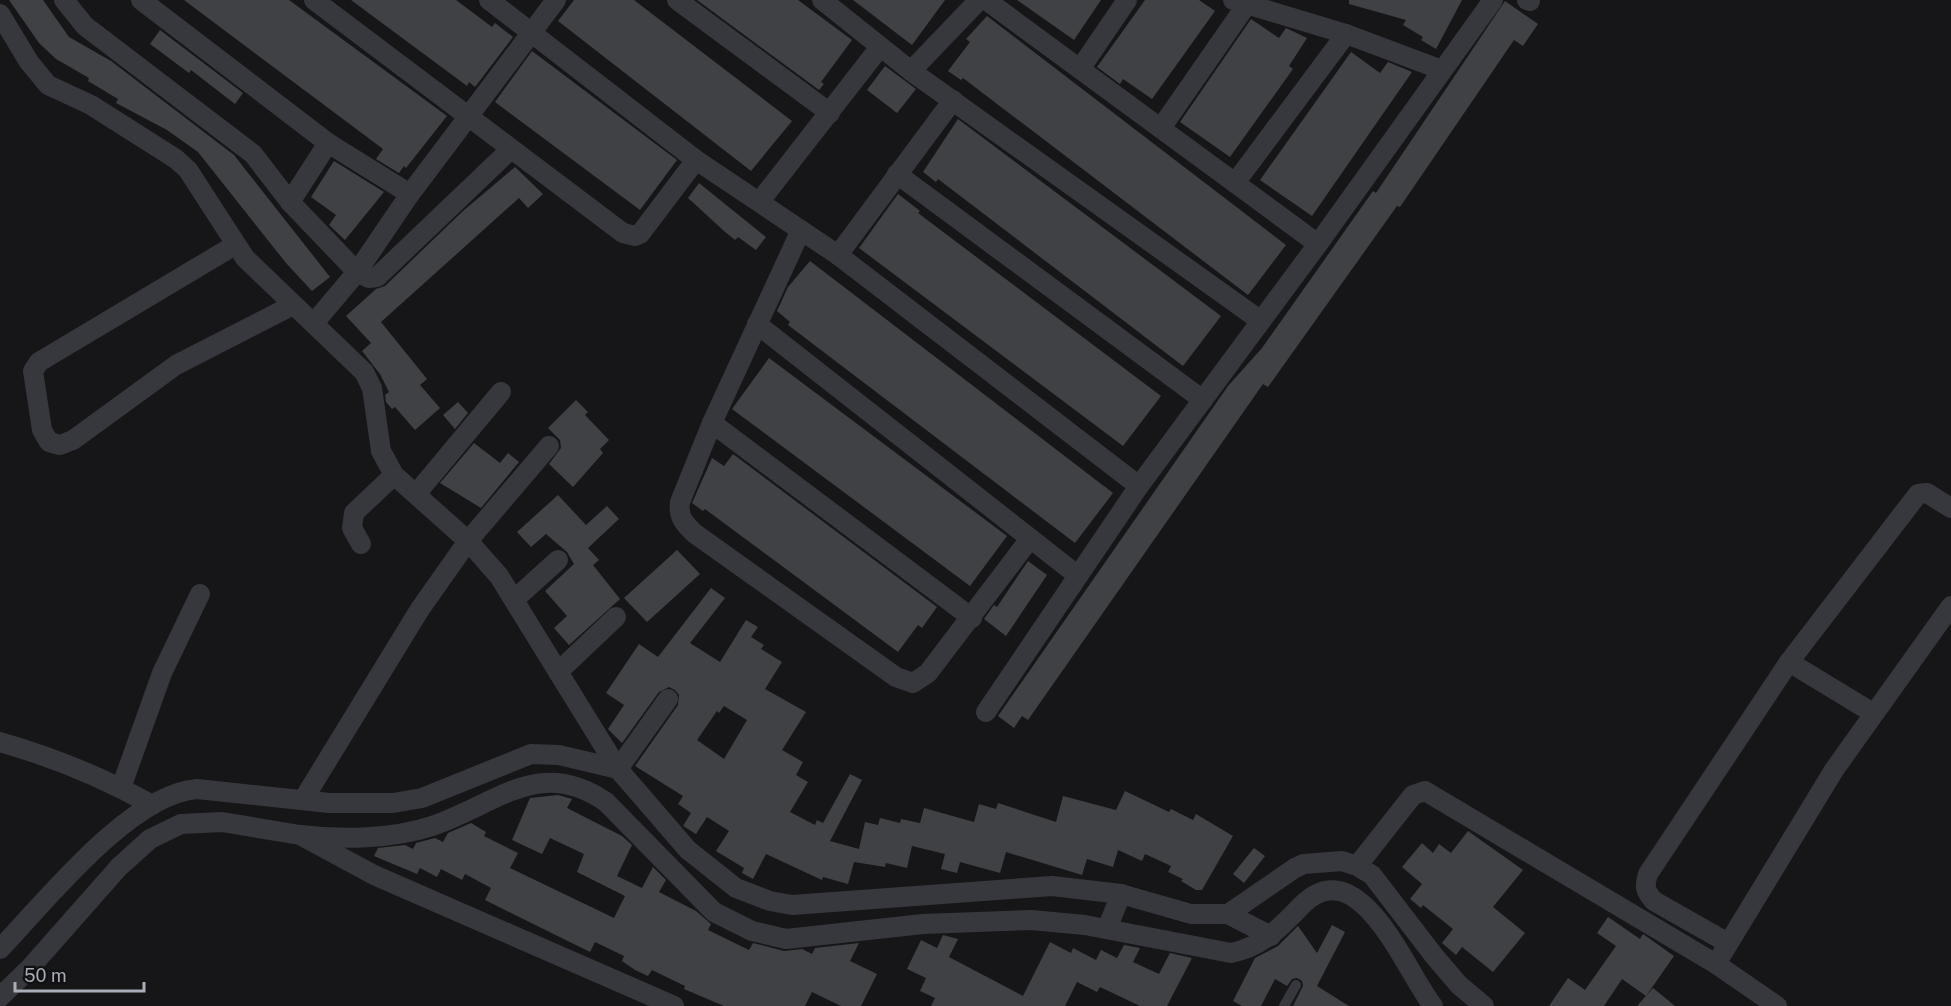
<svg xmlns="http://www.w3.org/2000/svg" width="1951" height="1006" viewBox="0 0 1951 1006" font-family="'Public Sans',sans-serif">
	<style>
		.building { fill: #404145; fill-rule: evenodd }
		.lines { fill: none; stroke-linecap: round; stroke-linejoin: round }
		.lane { stroke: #37383d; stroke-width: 10 }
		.street { stroke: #37383d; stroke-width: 20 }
	</style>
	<rect width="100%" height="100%" fill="#161618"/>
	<g class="building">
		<polygon points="9,0 43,0 69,37 111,61 234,155 330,277 312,291 286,263 198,152 167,130 116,103 118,99 88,81 89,78 56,59 39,43"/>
		<polygon points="184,0 289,0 447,116 406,168 404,166 399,173 376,159 383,149"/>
		<polygon points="351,0 456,0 492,27 495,23 513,37 475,87 469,82 467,86"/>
		<polygon points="574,0 634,0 792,121 751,171 558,21"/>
		<polygon points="697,0 798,0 852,40 821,82 824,84 819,90"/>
		<polygon points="853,0 945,0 912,45"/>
		<polygon points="1017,0 1101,0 1074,40"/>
		<polygon points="1145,0 1199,0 1215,11 1152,99 1123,79 1120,84 1097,67"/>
		<polygon points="1349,0 1462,0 1436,49 1421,40 1423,37 1403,25 1406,20 1349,4"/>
		<polygon points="1505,1 1538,24 1523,46 1514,40 1400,207 1397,206 1268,387 1263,384 1028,720 1022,716 1014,728 998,716 1228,386 1262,348 1373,191 1376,193"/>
		<polygon points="987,16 1286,245 1248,295 963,78 961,80 948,71 970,42 966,39"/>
		<polygon points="1251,19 1279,38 1286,28 1307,38 1289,66 1293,69 1230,157 1180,122"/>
		<polygon points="160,30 243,93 235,104 191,70 189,73 150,44"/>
		<polygon points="532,51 677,160 640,210 495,102"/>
		<polygon points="1351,52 1380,73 1388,62 1412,72 1312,216 1260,180"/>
		<polygon points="885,66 916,89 897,113 867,90"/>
		<polygon points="958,119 1221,316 1183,366 938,179 936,182 923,172"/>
		<polygon points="334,161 384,192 345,240 329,225 336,215 311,197"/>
		<polygon points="515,167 543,194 528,208 519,198 381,322 427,379 420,385 440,408 415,430 395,407 392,409 386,402 385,395 389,392 380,374 362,351 371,343 346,316 376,289 385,286 463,211"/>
		<polygon points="699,183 766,237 756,250 738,237 735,240 724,231 688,198"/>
		<polygon points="898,194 920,211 918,213 1161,396 1123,446 859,248"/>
		<polygon points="810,261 1113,493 1075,543 788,325 790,322 777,311 788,287"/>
		<polygon points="769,358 1007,536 970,586 732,409"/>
		<polygon points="576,400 588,412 585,415 609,440 600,449 603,453 573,487 549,464 561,448 560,440 548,428"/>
		<polygon points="458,402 468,413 455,429 443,415"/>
		<polygon points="474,443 500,463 508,453 519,462 481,508 440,483"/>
		<polygon points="733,454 937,607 922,628 918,625 898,652 705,509 703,511 692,503 712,458 724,466"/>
		<polygon points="558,495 586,525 607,506 619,519 588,548 599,560 593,565 620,599 569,645 554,628 567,616 545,591 574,564 567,552 546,534 531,547 517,532"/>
		<polygon points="677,550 700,574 647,622 624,598"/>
		<polygon points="1028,561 1047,575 1006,636 984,619 994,605 997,607"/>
		<path d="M711,588L725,598L690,643L720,662L746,620L758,627L751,637L764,645L761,649L782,662L765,689L806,712L782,750L803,762L796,775L808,782L790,812L815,825L817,820L823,823L850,774L862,780L830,841L859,849L865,822L878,825L880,818L900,823L901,819L920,823L924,808L974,822L979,804L996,809L998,803L1056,822L1063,796L1116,810L1125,791L1169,812L1171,809L1193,820L1196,814L1233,836L1202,890H1196L1181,881L1183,879L1168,872L1171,866L1145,854L1142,861L1118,850L1113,867L1087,859L1082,875L1006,852L1000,873L960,862L957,873L941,869L945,854L912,846L907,868L886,863L885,867L854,862L848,884L823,877L822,880L766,854L753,879L742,873L744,868L716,851L729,831L707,817L696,834L683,826L691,813L678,804L683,796L635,766L678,705L679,695L675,690L669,687L659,692L622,743L608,729L624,705L606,693L639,644L658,657ZM724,706L747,720L724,759L697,740L717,711L719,713Z"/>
		<polygon points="558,795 572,799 567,808 622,836 632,845 617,876 642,888 653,867 666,880 659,892 696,911 711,924 708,930 749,950 753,943 784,951 802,949 812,954 815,948 859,943 850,961 877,974 861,1006 841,1006 812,992 805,1006 724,1006 684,989 685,986 652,970 648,976 635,970 622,961 624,956 595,942 590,952 485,900 491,888 465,874 462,880 441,869 437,877 420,868 417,874 374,856 378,848 405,845 413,849 416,843 435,838 443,842 448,833 471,823 486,832 484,836 518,853 510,868 614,918 625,896 577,872 584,854 550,838 542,854 512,840 530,798"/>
		<polygon points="1468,831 1523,870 1493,907 1525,933 1493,972 1462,947 1456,955 1442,943 1453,929 1423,905 1421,908 1410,899 1422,884 1402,867 1422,843 1433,853 1439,844 1451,853"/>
		<polygon points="1254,848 1265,856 1244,883 1233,874"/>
		<polygon points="1608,917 1640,939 1643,934 1674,956 1646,996 1622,979 1604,1006 1549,1006 1568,978 1585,990 1616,946 1597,933"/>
		<polygon points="1332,925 1345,932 1317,986 1349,1006 1293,1006 1303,986 1302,981 1297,978 1292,979 1287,986 1275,979 1261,1006 1242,1006 1233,1001 1255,958 1278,946 1298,926 1317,953"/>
		<polygon points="943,935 958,939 949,957 1023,996 1050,942 1071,953 1073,948 1096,960 1101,950 1117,958 1124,945 1140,948 1133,962 1159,974 1170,953 1192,958 1167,1006 1140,1006 1100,987 1097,992 1077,982 1065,1006 931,1006 935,998 920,991 926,978 907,969 921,940 937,948"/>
		<polygon points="1653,988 1675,1006 1637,1006"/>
	</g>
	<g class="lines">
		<polyline class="lane" points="1284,1006 1296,985"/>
		<g class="street">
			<polyline points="64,0 85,26 253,154 290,202 357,272 369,278 377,277 510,150"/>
			<polyline points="141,0 328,143 410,194"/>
			<polyline points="314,0 623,233 635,236 640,234 696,160"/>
			<polyline points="489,0 696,160 838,255 1139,486"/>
			<polyline points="677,0 830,113"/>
			<polyline points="822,0 911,71 1261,321"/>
			<polyline points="986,0 1318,244"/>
			<polyline points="1233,0 1346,34 1442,70"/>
			<polyline points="1527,0 1530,1"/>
			<polyline points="0,14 29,62 48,85 91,105 176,159 188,170 245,258 364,372 372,388 381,451 394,475 468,541 499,576 618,769 688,850 736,888 770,901 792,905 1052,886 1121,894 1191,914 1228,914 1295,868 1304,864 1342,861 1357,866 1372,875 1435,957 1459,985 1484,1006"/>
			<polyline points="1080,69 1127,0"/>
			<polyline points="911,71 979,0"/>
			<polyline points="1161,128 1247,4"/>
			<polyline points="897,174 1203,400"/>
			<polyline points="1235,183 1346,34"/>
			<polyline points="760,201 880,47"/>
			<polyline points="290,202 328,143"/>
			<path d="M801,230L712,423L680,502C678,517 684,523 694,533L896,677L913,683L928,673L1029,540"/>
			<polyline points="235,245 39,362 33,371 42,430 49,442 60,445 73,440 176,365 293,305"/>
			<polyline points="838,255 953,100"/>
			<polyline points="314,323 357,272 410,194 556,0"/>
			<polyline points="757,324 1077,575"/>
			<polyline points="712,423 972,618"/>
			<polyline points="416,494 501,392"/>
			<polyline points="361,544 352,528 354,513 394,475"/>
			<polyline points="515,599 558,560"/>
			<polyline points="1789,662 1873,713"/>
			<polyline points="558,672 616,617"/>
			<polyline points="986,712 1139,486 1318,244 1493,0"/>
			<path d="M0,742C53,757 104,778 152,805"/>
			<polyline points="618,769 668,699"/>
			<polyline points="121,788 162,673 200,594"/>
			<polyline points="303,800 420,609 468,541 549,446"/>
			<path d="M300,835C341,840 393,839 432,826C497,804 539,756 606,802L714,912L752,931L786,939L923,924L1031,920L1085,925L1231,953C1262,947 1281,927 1302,905C1359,848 1406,972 1433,1006"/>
			<polyline points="1357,866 1413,795 1425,791 1716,964 1777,1006"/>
			<polyline points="1228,914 1271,936"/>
			<polyline points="1107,929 1121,894"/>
			<path d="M1728,943L1654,901C1645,891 1644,887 1648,874L1789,662L1918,494L1927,493L1951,508"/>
			<path d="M0,949C45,902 130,794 197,789L329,803H393L422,798L531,754L559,755L618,769"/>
			<polyline points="1722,954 1834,770 1951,606"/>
			<polyline points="0,997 29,969 119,867 150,839 181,824 222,822 300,835 374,875 674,1006"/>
		</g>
	</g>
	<path d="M15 982v9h129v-9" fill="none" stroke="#a8adb8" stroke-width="3"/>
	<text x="24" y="982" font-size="18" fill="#a8adb8" stroke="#111113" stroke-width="4.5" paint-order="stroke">50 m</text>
</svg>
